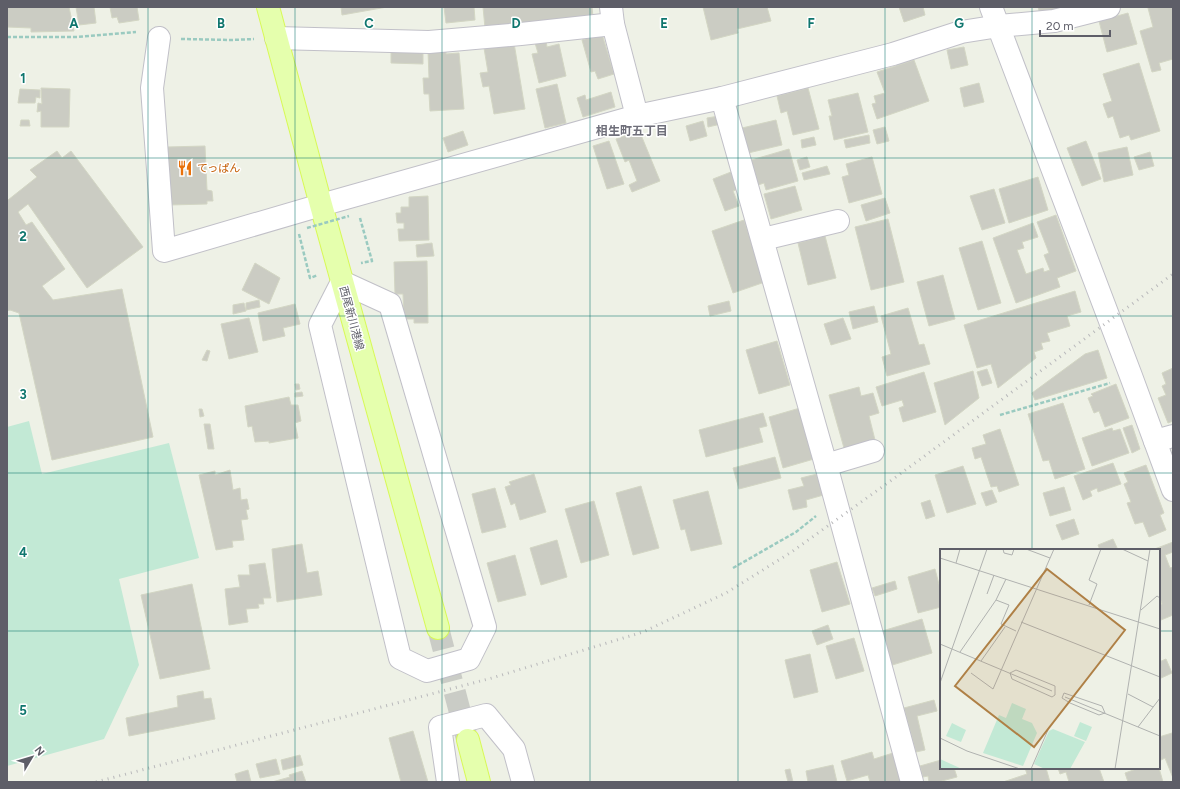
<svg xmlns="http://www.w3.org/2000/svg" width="1180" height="789" viewBox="0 0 1180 789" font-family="Figtree,'Noto Sans JP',sans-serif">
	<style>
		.green { fill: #c2e9d5 }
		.building { fill: #cbccc3; stroke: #d3d6c4 }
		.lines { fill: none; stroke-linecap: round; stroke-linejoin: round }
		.major-tunnel { stroke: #caccc6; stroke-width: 22; stroke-dasharray: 22 11; stroke-linecap: butt }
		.minor-casing { stroke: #c1c0c8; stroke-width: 24 }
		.major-casing { stroke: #d8f957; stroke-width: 24 }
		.path { stroke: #9acac0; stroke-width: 2.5; stroke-dasharray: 4 2; stroke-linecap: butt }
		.minor { stroke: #fff; stroke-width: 22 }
		.major { stroke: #e5ffad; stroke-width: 22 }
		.rail { stroke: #b9b9bb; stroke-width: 3; stroke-dasharray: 1 5; stroke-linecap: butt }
		.path-bridge { stroke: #9acac0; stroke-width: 2.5; stroke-dasharray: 4 2; stroke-linecap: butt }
		.grid { fill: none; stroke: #0f766e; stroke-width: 1; stroke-opacity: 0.55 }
		.labels { text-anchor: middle; stroke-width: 3; stroke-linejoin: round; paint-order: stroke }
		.food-label { font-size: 11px; fill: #c56008; stroke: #fff; text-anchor: start }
		.street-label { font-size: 11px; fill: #5e5e68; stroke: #fff }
		.neighbourhood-label { font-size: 12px; font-weight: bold; fill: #6f6f7a; stroke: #fff }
		.inset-road { fill: none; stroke: #b0b2b0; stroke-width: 1 }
		.view { fill: #af8046; fill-opacity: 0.15; stroke: #af8046; stroke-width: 2 }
		.inset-edge { fill: none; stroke: #5e5e68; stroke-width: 2 }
		.grid-label { font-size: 13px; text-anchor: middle; font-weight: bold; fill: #0f766e; stroke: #fff; stroke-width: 3; stroke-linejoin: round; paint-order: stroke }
	</style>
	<rect width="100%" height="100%" fill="#eef1e6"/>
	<polygon class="green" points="29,421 42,474 169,443 199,558 119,579 139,665 104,739 7,766 7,427"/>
	<g class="building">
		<polygon points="7,7 69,7 74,31 31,32 31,28 7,27"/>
		<polygon points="76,7 94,7 96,23 79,25"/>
		<polygon points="110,7 137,7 139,20 119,23 117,17 112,18"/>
		<polygon points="341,7 387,7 342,15"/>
		<polygon points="444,7 474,7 475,20 446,23"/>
		<polygon points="483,7 592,7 593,17 485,28"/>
		<polygon points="703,7 767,7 771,21 737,29 738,33 711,40"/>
		<polygon points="899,7 923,7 925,15 904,22"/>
		<polygon points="1038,7 1062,7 1040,14"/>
		<polygon points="1151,7 1173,7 1173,59 1159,63 1161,70 1152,72 1140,31 1153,27 1148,8"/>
		<polygon points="1128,13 1137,44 1107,52 1099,21"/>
		<polygon points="602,34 614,74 598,79 595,71 591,72 582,40"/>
		<polygon points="546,41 547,47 559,44 566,76 539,83 532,54 538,53 535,43"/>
		<polygon points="514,43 525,109 494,114 489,86 483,87 480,73 488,72 484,48"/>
		<polygon points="964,47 968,65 951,69 947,50"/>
		<polygon points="391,49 423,49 423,64 391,63"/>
		<polygon points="446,50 446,54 459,53 464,109 430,111 429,94 424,94 423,78 429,78 428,51"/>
		<polygon points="914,60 929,101 877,119 872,104 876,103 874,96 885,93 877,72"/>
		<polygon points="1139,63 1160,131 1131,140 1129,135 1120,138 1113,116 1108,118 1103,104 1112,101 1103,74"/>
		<polygon points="979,83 984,102 964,107 960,88"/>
		<polygon points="557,84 566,123 545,128 536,89"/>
		<polygon points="41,88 70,89 69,127 41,127 41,111 37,112 38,103 42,104"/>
		<polygon points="808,88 819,129 793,135 787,111 781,113 777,96"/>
		<polygon points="20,89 40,90 40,98 36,97 35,103 18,103"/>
		<polygon points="611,92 615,107 583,117 577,98 585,95 586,100"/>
		<polygon points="858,93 868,132 834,140 829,116 832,116 828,100"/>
		<polygon points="719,116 721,124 708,127 707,118"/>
		<polygon points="21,120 29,120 30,126 20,126"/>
		<polygon points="776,120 782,145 748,153 742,128"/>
		<polygon points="703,121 707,136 690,141 686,126"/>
		<polygon points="885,127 889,141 877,144 873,130"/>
		<polygon points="639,130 660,181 632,192 629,185 637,181 629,160 625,162 616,139"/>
		<polygon points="463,131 468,145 448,152 443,138"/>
		<polygon points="869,135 870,143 846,148 844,140"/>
		<polygon points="814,137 816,145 802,148 801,140"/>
		<polygon points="609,141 624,184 607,189 593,146"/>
		<polygon points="1086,141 1101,179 1082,186 1067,148"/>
		<polygon points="205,146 207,190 212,191 213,201 207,201 207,204 169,205 167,147"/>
		<polygon points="1127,147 1133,175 1104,182 1098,153"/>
		<polygon points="789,149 798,181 766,190 764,183 755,186 748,161"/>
		<polygon points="57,151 62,158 71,151 143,247 87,288 28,204 18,212 26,225 32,222 65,269 42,286 53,300 122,289 153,437 52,460 19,313 10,310 7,311 7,198 8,200 37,177 30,170"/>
		<polygon points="1150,152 1154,166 1139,170 1134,157"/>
		<polygon points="807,157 810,167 800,170 797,160"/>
		<polygon points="872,157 882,194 849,203 842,177 849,175 846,164"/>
		<polygon points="827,166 830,174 804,180 802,173"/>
		<polygon points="731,172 738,189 733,191 739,206 725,211 713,179"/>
		<polygon points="1038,177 1048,210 1009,223 999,189"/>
		<polygon points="795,186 802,210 771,219 764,194"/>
		<polygon points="994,189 1005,223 982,230 970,196"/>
		<polygon points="428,196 429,240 399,241 398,229 404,229 404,223 397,223 396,213 401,213 401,207 409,207 409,197"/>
		<polygon points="885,198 890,213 866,221 861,205"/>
		<polygon points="1056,215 1076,271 1057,278 1060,287 1016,303 993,238 1033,223 1038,237 1022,242 1024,248 1017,250 1026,274 1043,268 1044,272 1050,270 1044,255 1049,253 1037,222"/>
		<polygon points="888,219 904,282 871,290 855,227"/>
		<polygon points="744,220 765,282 733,293 712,231"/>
		<polygon points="825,236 836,278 808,285 798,243"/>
		<polygon points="982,241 1001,303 978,310 959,248"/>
		<polygon points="432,243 434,256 417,257 416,245"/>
		<polygon points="427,261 428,323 414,323 414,319 404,319 403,294 395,294 394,262"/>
		<polygon points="255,263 280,278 269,304 242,290"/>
		<polygon points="943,275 955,319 929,326 917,282"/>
		<polygon points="1075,291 1081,312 1067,316 1070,326 1047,333 1050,341 1041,343 1043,349 1034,352 1036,358 998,388 991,364 977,368 964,325"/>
		<polygon points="259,300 260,307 246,310 246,303"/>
		<polygon points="729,301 731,311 710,316 708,306"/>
		<polygon points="244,303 246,311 233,314 233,305"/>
		<polygon points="295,304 300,324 283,328 285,336 263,341 258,313"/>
		<polygon points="874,306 878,322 853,329 849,312"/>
		<polygon points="908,308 919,345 924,344 930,364 887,376 882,357 891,354 881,316"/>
		<polygon points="249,318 258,352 229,359 221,324"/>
		<polygon points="843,318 851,339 831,345 824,324"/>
		<polygon points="777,341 790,385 759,394 746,350"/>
		<polygon points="207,350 210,351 207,361 202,360"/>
		<polygon points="1098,350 1107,378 1035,400 1032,393 1085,354"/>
		<polygon points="1173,368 1173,421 1168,423 1158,398 1166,395 1162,386 1166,384 1162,373"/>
		<polygon points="987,369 992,383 982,386 977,372"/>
		<polygon points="973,371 979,398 945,425 934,383"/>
		<polygon points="924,372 936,412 903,422 899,408 904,406 902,400 882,406 876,387"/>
		<polygon points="295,384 299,384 300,389 296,390"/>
		<polygon points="1116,384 1129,418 1105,427 1099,411 1094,413 1088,398 1093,396 1091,394"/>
		<polygon points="859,387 861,396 873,393 879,413 869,416 875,440 844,448 829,395"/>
		<polygon points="302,392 303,396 295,397 295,393"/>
		<polygon points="289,397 291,405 298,405 301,421 295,423 298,438 269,443 269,441 255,442 252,426 248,427 245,406"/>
		<polygon points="1063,403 1085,469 1055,479 1049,460 1043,461 1028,414"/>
		<polygon points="800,408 814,459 783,468 769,417"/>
		<polygon points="199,409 202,409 204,416 200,417"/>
		<polygon points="763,413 767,426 759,428 763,442 706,457 699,430"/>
		<polygon points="204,424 210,424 214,449 208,449"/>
		<polygon points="1132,425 1140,449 1132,453 1123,428"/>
		<polygon points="1112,428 1113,431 1120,429 1129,453 1092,466 1082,438"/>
		<polygon points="1000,429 1019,485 999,492 997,486 991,487 981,457 975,459 972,448 986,444 983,435"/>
		<polygon points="775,457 781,478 739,489 733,468"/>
		<polygon points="1113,463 1121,484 1098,492 1097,488 1090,491 1092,496 1083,500 1074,476"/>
		<polygon points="1146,465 1164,513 1160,515 1166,530 1149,537 1143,522 1135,524 1127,503 1131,502 1124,484 1128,482 1124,473"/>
		<polygon points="963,466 976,504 947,513 935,475"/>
		<polygon points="230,470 233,490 240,488 241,500 247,499 249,509 246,510 248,519 241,520 244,540 232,541 233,547 216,550 199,475 215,471 215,475"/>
		<polygon points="821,473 827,494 806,500 807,507 793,510 788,490 804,486 801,478"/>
		<polygon points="534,474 546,512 520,520 515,503 511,505 505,487 511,485 509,482"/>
		<polygon points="641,486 659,548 633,555 616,493"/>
		<polygon points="1064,487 1071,510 1050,516 1043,493"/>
		<polygon points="495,488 506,527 482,533 472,494"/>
		<polygon points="992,490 997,502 986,506 981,493"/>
		<polygon points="708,491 722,544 691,551 685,529 681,530 673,500"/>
		<polygon points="930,500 935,516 926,519 921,503"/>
		<polygon points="594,501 609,555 581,563 565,509"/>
		<polygon points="1074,519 1079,534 1062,540 1056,525"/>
		<polygon points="1113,539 1118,550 1100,550 1098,545"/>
		<polygon points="557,540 567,577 541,585 530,548"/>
		<polygon points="1173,542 1173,552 1165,555 1170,568 1173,567 1173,615 1161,620 1159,614 1159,605 1162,604 1159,595 1159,550 1152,550"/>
		<polygon points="302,544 307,573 318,571 322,595 277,602 272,549"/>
		<polygon points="515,555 526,595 498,602 487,563"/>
		<polygon points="837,562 850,604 822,612 810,570"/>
		<polygon points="265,563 271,598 263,598 264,604 258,604 259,608 246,609 248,622 229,625 225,589 240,587 238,575 250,575 249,565"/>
		<polygon points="935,569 941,592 941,607 918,613 908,577"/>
		<polygon points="895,581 897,589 875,596 872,588"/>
		<polygon points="192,584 210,669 160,679 141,595"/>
		<polygon points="922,619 932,653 889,666 879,632"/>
		<polygon points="828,625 833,639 817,645 812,631"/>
		<polygon points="854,638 864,671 836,679 826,646"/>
		<polygon points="810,654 818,692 794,698 785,660"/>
		<polygon points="1166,659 1172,673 1159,679 1159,662"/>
		<polygon points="203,691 204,699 211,698 215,719 129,736 126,718 178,707 177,696"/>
		<polygon points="934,700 937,711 917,716 925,750 916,752 904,708"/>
		<polygon points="413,731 428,782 401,782 389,738"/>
		<polygon points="1172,733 1173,735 1173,778 1165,758 1161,760 1159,754 1159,737"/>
		<polygon points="872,752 874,759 893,753 901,782 870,782 868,775 847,781 841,761"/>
		<polygon points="300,755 303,765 283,770 281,760"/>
		<polygon points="276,759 280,774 260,778 256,764"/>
		<polygon points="941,760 941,768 954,768 957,777 938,782 929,782 928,776 923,777 920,766"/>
		<polygon points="833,765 837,782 808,782 806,771"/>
		<polygon points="1025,768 1046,768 1050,782 1003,782 1027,774"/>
		<polygon points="1058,768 1099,768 1104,782 1069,782 1066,772 1060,774"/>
		<polygon points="1139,768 1159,768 1163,782 1128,782 1125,773"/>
		<polygon points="790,769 793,782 788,782 785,770"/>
		<polygon points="248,770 251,782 237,782 235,774"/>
		<polygon points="302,771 306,782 272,782 290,777 289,775"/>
	</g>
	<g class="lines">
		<polyline class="major-tunnel" points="438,628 467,739"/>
		<g class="minor-casing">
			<g id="minor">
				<polyline points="611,7 613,24 637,116"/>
				<polyline points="991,7 1131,376 1173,490"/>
				<polyline points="159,38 152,88 164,251 321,205 637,116 722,98 893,54 961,32 999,26 1054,21 1109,7"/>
				<polyline points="276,38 429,42 521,34 613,24"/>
				<polyline points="722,98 826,465 912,782"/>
				<polyline points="763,239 838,221"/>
				<polygon points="342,282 390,304 485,627 469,659 427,671 400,658 320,325"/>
				<polyline points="1155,441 1173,436"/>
				<polyline points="826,465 873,451"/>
				<polyline points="448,782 440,727 486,715 514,749 523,782"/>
			</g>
		</g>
		<g class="major-casing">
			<g id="major">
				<polyline points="268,7 321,205 438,628"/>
				<polyline points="468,740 479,782"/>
			</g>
		</g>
		<g class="path">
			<polyline points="7,37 77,37 136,32"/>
			<polyline points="181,39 232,40 254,39"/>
			<polyline points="360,218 372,261 361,263"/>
			<polyline points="299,234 310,278 318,275"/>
			<polyline points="1000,415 1110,383"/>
			<polyline points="733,568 796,532 816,516"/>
		</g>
		<use href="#minor" class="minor"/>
		<use href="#major" class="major"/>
		<polyline class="rail" points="96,782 492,678 643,632 726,593 790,553 900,474 1173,274"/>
		<polyline class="path-bridge" points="307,228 349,216"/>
	</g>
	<path class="grid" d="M148,7V782M295,7V782M442,7V782M590,7V782M738,7V782M885,7V782M1032,7V550M7,158H1173M7,316H1173M7,473H1173M7,631H941M1159,631H1173M1032,768V782"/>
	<defs>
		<g id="restaurant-bare" transform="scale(1.2)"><path d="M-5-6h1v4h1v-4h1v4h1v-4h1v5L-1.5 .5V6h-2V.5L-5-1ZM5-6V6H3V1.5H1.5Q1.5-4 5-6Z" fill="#e8710a" stroke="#fff" stroke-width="2.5" paint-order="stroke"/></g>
	</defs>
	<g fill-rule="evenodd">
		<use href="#restaurant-bare" x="185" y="168"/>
	</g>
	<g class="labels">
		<g class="food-label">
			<text x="197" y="172">てっぱん</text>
		</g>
		<g class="street-label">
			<text transform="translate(352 318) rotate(75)" y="4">西尾新川港線</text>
		</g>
		<g class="neighbourhood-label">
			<text x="632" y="135">相生町五丁目</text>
		</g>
	</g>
	<g transform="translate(940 549)">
		<rect width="220" height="220" fill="#eef1e6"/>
		<path d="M72,154L86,160L82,170L92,174L97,184L83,217L43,204L59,166L66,169ZM140,173L152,178L146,192L134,187ZM12,174L26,181L21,193L6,187ZM113,180L145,193L130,220H105L94,215L109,182ZM0,210L22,220H0Z" fill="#c2e9d5"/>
		<path class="inset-road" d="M63,0L64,4L72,6L74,0M86,0L110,9M182,0L208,12M0,9L220,80M16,14L20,0M47,45L54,26M56,51L66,30M149,56L157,35L149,31L161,0M201,61L217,47L220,49M81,73L220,128M0,95L112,142M20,103L56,51L69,56L61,75L76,82M41,112L65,78M76,121L115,137V146L112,148L72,130L70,124ZM31,124L53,140L114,0M0,134L47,0M124,144L162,157L165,164L159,166L130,154L122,149ZM188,145L213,158M125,148L220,187M198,178L220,149M0,189L27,202L80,220M91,220L108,181M175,220L210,0"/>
		<path class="view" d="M107,20L185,81L94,198L15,137Z"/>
		<rect width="220" height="220" class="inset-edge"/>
	</g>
	<g class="grid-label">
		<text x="74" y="28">A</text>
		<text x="221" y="28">B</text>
		<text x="369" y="28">C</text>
		<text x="516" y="28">D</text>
		<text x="664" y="28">E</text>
		<text x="811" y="28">F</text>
		<text x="959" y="28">G</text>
		<text x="23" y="83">1</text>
		<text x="23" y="241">2</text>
		<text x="23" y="399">3</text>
		<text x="23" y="557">4</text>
		<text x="23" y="715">5</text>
	</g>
	<rect width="1180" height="789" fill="none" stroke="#5e5e68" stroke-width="16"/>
	<g transform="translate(32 757) rotate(52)" stroke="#ffffff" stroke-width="3" paint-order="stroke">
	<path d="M0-3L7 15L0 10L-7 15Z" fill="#5e5e68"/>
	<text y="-6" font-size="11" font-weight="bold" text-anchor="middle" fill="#5e5e68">N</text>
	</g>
	<path d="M1040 30v6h70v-6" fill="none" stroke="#5e5e68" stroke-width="2"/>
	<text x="1046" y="30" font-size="12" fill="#5e5e68" stroke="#ffffff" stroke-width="3" paint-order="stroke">20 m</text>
</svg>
